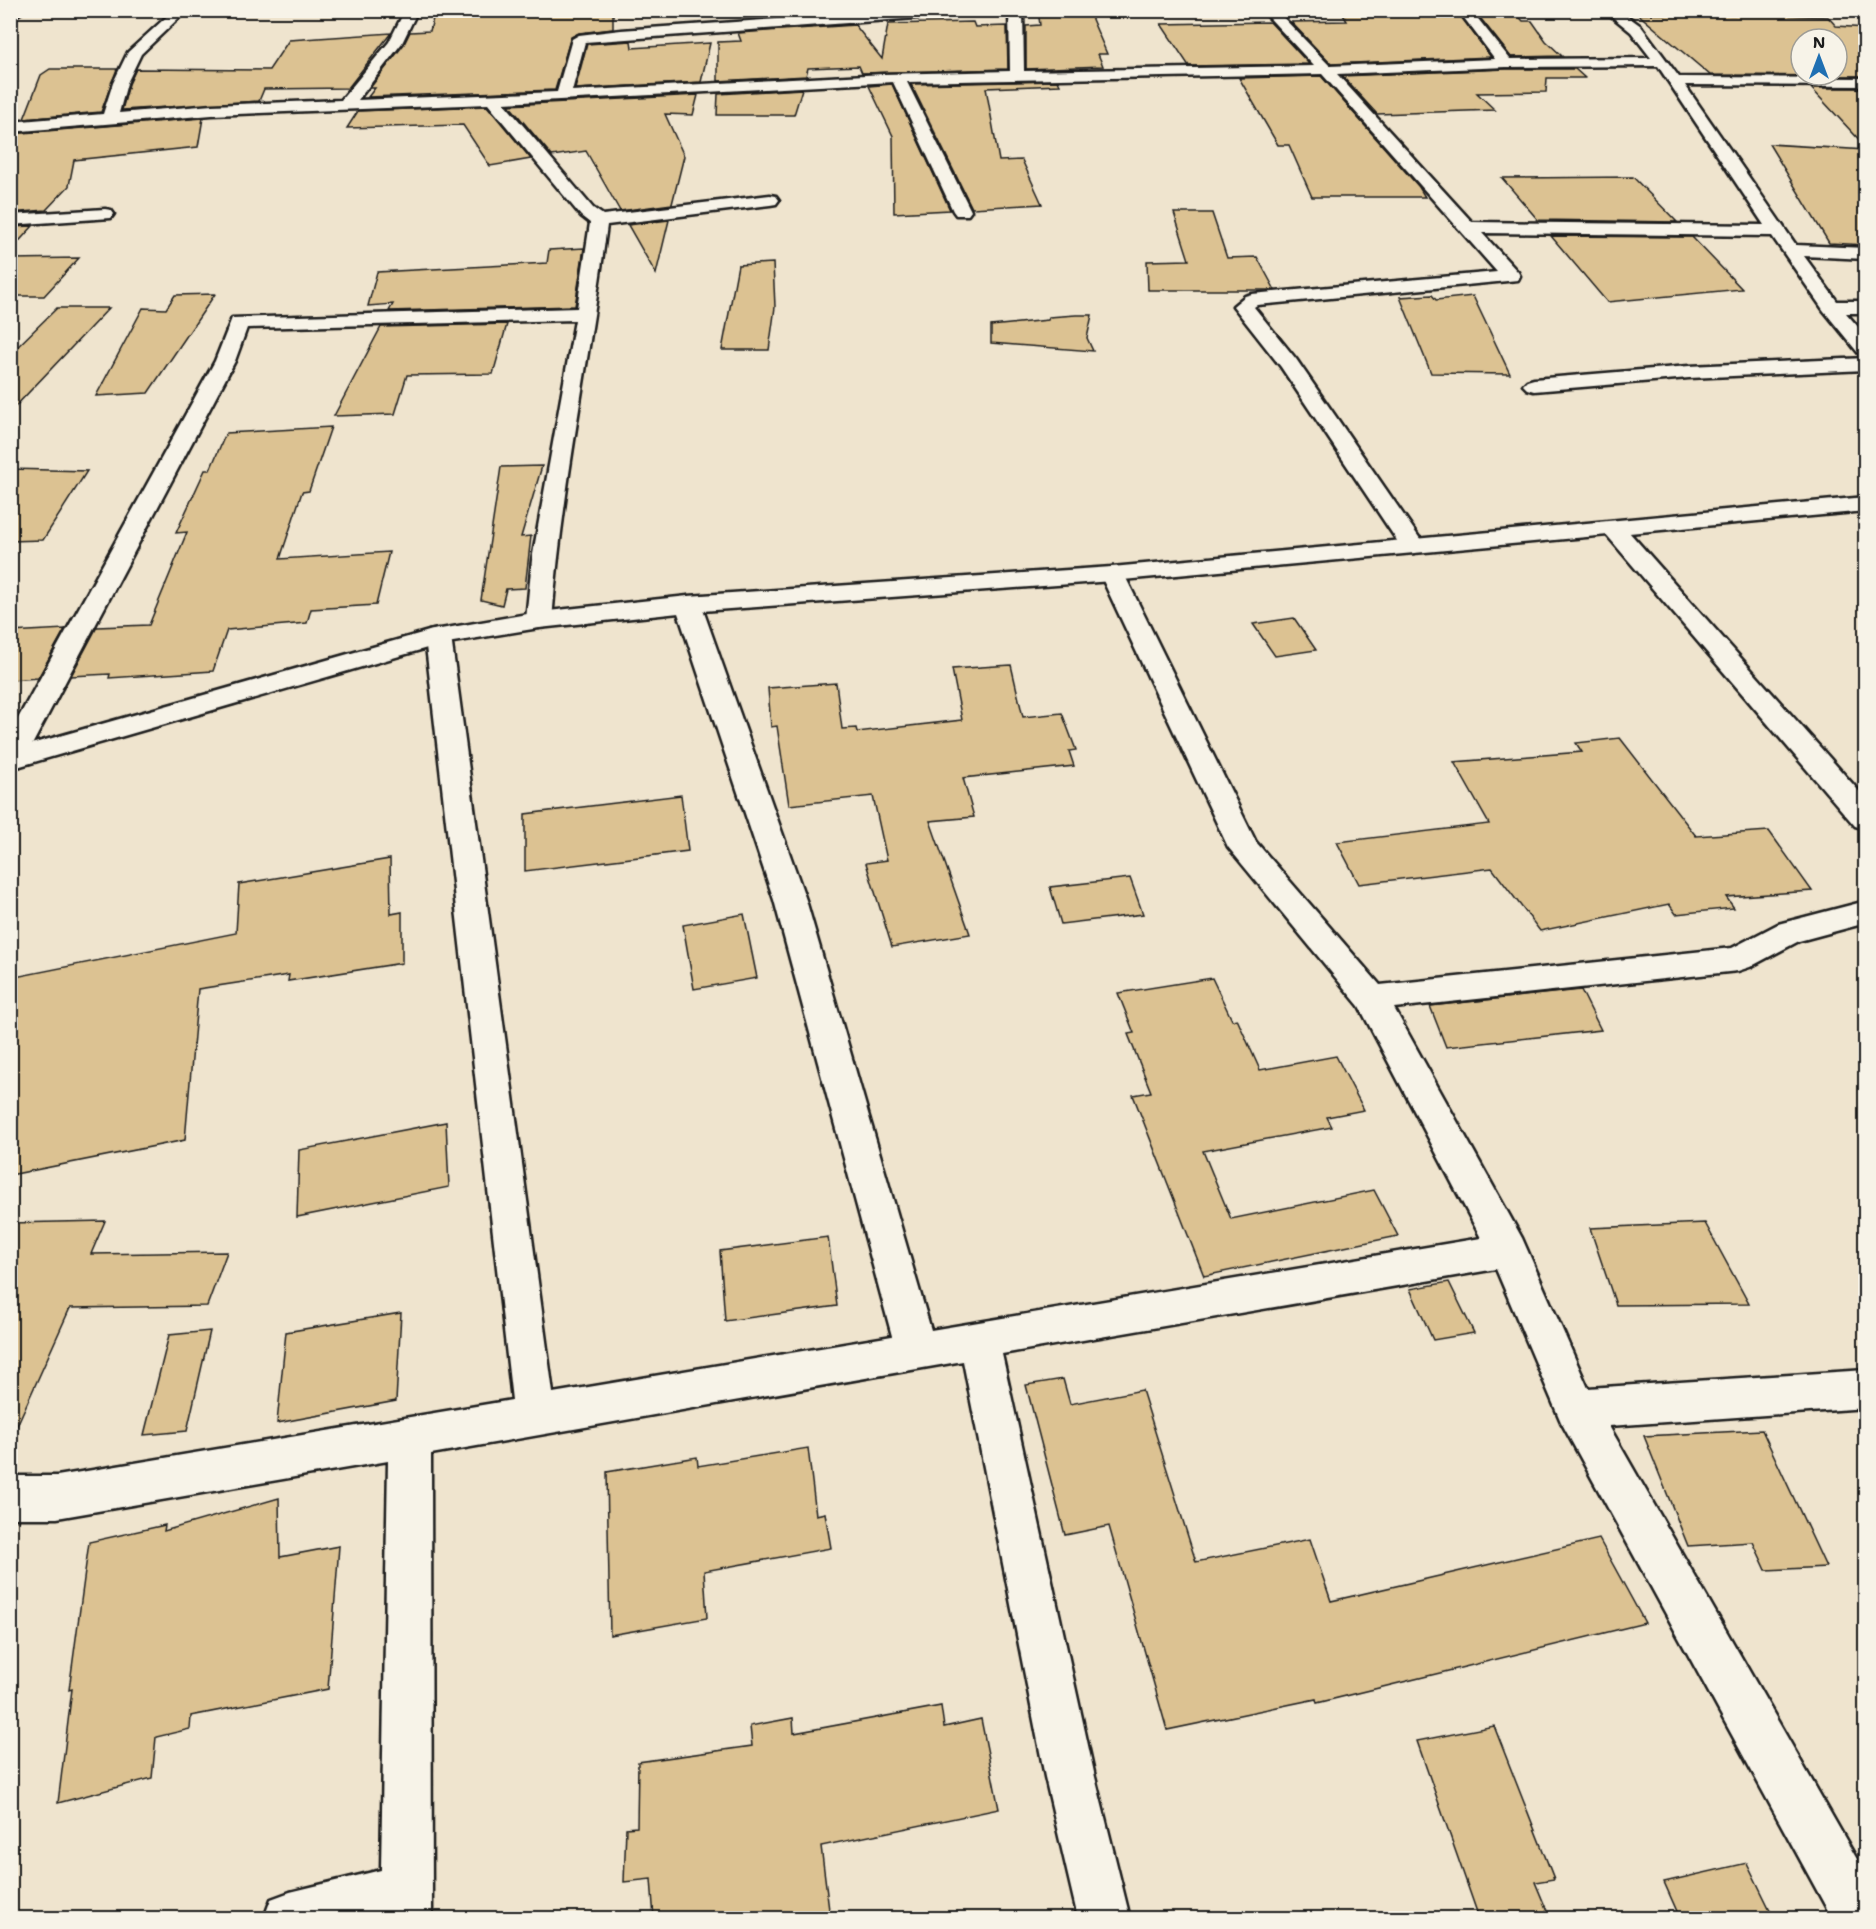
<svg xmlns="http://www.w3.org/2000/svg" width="1876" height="1929" viewBox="0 0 1876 1929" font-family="'Shantell Sans',sans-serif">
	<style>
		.building { fill: #dcc292; stroke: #1c1c1c; stroke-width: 1.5; fill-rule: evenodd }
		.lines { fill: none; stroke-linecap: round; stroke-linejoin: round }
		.minor-casing { stroke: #1c1c1c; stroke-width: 5 }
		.tertiary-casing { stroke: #1c1c1c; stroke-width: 5 }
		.minor { fill: #f7f3e8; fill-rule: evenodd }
		.tertiary { fill: #f7f3e8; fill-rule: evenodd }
	</style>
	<rect width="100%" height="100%" fill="#efe4ce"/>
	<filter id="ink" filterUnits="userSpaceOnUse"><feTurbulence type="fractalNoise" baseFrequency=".0167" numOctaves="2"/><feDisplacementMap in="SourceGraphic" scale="12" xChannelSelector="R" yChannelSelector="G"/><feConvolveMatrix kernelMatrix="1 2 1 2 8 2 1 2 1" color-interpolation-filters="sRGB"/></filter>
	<g filter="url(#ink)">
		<g class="building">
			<polygon points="435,10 613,10 613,29 579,33 571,37 555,90 368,97 375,88 370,88 404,44 410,32 430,31"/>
			<polygon points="1038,10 1088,10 1107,54 1098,54 1103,66 1026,69 1026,26 1040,25"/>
			<polygon points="1340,10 1456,10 1491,57 1331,64 1291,22 1347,21"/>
			<polygon points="1474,10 1513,10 1523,21 1532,21 1546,41 1562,56 1511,57"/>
			<path d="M1638,14L1782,15L1828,17L1836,26L1866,28V76L1710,75ZM1801,39H1837V75H1801Z"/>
			<polygon points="973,22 975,27 1007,26 1008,69 862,73 859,66 808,68 806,76 718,81 718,42 741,41 738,33 855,25 882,59 888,24"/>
			<polygon points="1270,22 1309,64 1189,66 1161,24"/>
			<polygon points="391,33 348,88 264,89 259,101 122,110 129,84 136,69 269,70 289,40"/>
			<polygon points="631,41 632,48 710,43 701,82 575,89 587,44"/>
			<polygon points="50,69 117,69 101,112 24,119 41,75"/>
			<polygon points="1506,69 1575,69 1585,78 1547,78 1546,92 1477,93 1495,110 1377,114 1342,76"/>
			<polygon points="1321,76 1419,187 1425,197 1312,197 1289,145 1278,145 1239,78"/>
			<polygon points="1058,81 1060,85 986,88 999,161 1022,160 1042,204 972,208 911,84"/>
			<polygon points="892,84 950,210 894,213 893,136 869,86"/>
			<polygon points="1811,88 1866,88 1866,147"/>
			<polygon points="802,89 794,115 717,115 718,94"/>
			<polygon points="698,95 693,115 665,114 684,156 672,204 620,211 586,151 552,156 509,105"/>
			<polygon points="487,106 531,159 490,166 463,125 347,128 358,111"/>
			<polygon points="203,118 198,147 74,160 69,186 46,210 10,213 10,134"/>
			<polygon points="1769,144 1866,150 1866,245 1829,243"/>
			<polygon points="1633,177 1677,222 1538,220 1502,178"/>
			<polygon points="1174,213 1212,213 1227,258 1257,257 1275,290 1148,290 1147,261 1189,260"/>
			<polygon points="669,220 656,274 628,225"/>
			<polygon points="33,226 10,251 10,227"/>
			<polygon points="1551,236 1692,237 1742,289 1607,302"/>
			<polygon points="584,248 575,306 389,311 393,304 368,306 377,272 547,263 549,250"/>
			<polygon points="79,258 44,296 10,296 10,259"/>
			<polygon points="773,263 775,307 769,350 722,350 738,265"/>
			<polygon points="215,294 148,393 96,396 143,308 166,309 175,295"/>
			<polygon points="1432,295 1436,300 1473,296 1510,374 1431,373 1400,297"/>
			<polygon points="57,308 109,308 10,412 10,354"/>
			<polygon points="1076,315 1092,315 1087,338 1093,351 991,343 991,326 1048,320 1049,317"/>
			<polygon points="507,324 493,374 407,375 395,414 334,416 381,327"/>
			<polygon points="331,427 309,491 302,492 280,559 389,552 376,605 311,609 307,623 227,630 213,671 109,678 110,674 71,676 97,627 149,625 187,532 176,533 205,470 210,470 226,433"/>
			<polygon points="542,466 521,537 531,536 525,588 506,589 502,605 481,600 501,467"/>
			<polygon points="10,469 87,471 43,540 10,541"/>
			<polygon points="1294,618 1316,650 1275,656 1253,624"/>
			<polygon points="65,629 38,678 10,680 10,632"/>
			<polygon points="1011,665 1023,717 1062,713 1076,750 1069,751 1074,766 963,778 974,817 930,821 970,934 892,947 866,863 887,860 873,796 789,805 777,726 771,727 768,688 836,683 842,729 856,728 857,732 962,720 952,669"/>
			<polygon points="1620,738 1696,836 1769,831 1812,891 1726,897 1734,908 1676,914 1669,904 1540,931 1492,868 1359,884 1337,842 1489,824 1454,762 1582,752 1576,743"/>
			<polygon points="681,795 688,851 525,871 525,814"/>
			<polygon points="390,859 391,914 402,912 402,963 288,981 289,975 198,989 185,1140 10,1175 10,978 236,933 239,884"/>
			<polygon points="1130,878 1143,914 1061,924 1050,887"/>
			<polygon points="744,914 757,978 694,989 683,925"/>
			<polygon points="1212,978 1232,1020 1237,1019 1260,1070 1336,1056 1364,1110 1327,1117 1332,1127 1203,1151 1231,1219 1374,1190 1398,1236 1204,1276 1133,1095 1151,1092 1128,1034 1134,1033 1118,993"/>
			<polygon points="1581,990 1601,1030 1446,1047 1430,1006"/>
			<polygon points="446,1122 449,1187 297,1217 299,1150"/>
			<polygon points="105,1221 91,1254 227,1252 207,1306 70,1308 10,1441 10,1223"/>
			<polygon points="1705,1223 1749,1304 1616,1305 1590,1228"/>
			<polygon points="828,1237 837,1306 725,1321 720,1251"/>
			<polygon points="1449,1282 1474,1333 1433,1340 1410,1289"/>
			<polygon points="401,1313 396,1401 277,1423 286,1332"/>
			<polygon points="210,1331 187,1431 144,1435 169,1335"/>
			<polygon points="1063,1379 1070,1404 1142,1390 1196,1562 1310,1539 1331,1601 1599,1539 1645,1623 1317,1703 1316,1699 1167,1730 1109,1526 1065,1535 1026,1385"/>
			<polygon points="1762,1430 1826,1567 1766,1570 1753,1542 1688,1546 1644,1436"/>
			<polygon points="808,1448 816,1515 825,1513 831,1548 704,1571 707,1618 610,1635 607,1472 697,1457 698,1466"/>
			<polygon points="279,1498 280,1557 339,1546 328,1689 191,1716 190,1729 156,1737 152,1778 58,1803 72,1689 69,1690 89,1542 165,1525 164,1531"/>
			<polygon points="941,1706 944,1727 981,1719 999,1809 821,1846 830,1918 654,1918 651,1879 624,1882 626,1828 637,1827 638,1762 752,1746 750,1726 793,1718 794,1733"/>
			<polygon points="1494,1726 1554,1879 1535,1882 1550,1918 1479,1918 1417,1741"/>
			<polygon points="1747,1863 1774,1918 1680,1918 1664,1882"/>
		</g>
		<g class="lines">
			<g class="minor-casing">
				<g id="minor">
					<polygon points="10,10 25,10 10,20"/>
					<path d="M174,10L181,11L183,14L141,54L127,83L119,113L212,105L341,100L389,42L405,10H418L402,43L358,100L557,92L572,39L579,35L621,30L905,10H977L971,14L585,42L572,91L884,74L1010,71L1009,10H1023L1024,71L1314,66L1262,10H1276L1330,66L1495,59L1458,10H1471L1510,59L1651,58L1631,32L1604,10H1619L1641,26L1679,77L1866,78V86L1685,85L1796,245L1866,248V259L1804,256L1837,301H1866V313H1846L1866,336V356L1859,354L1824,311L1772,236L1482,233L1518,272L1520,276L1518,280L1257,305L1254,307L1296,359L1425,546L1422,551L1413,553L1404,551L1281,367L1233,306L1245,296L1252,294L1497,272L1322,74L907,82L971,211L968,215H956L953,211L893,82L504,103L593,208L603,215L770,195L776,196L779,200L776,204L770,205L607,225C590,357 562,488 552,620L548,625L539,628L530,625L526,620L532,560L575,320L247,328L235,361L24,760L20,766L10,769V733L215,361L232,318L577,308L590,223L581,216L488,104L212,115L10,132V122L103,114L113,83L128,52ZM1658,66L1764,225L1472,222L1337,74L1506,67Z"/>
					<polygon points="105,209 111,210 114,214 111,218 10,225 10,215"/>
					<polygon points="1866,358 1866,370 1689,378 1534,391 1527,389 1523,385 1527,381 1534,379 1689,366"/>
					<polygon points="1613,521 1621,523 1866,799 1866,829 1855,826 1605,533 1601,528 1605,523"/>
					<polygon points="1112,567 1121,569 1124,574 1256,842 1380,985 1732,948 1778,924 1866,901 1866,923 1799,941 1750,967 1738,971 1394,1008 1522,1238 1588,1388 1866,1370 1866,1408 1609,1426 1866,1875 1866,1918 1832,1918 1561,1422 1496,1269 1002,1354 1095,1777 1130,1918 1078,1918 1045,1777 963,1361 431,1454 432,1918 264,1918 271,1899 290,1892 381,1870 388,1461 57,1518 10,1518 10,1476 57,1476 512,1400 425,637 429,631 438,629 447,631 451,637 553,1393 892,1336 774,900 675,604 679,599 688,596 697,599 701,604 806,900 931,1330 1481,1238 1359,1006 1228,847 1100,574 1103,569"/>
				</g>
			</g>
			<g class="tertiary-casing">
				<polygon id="tertiary" points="1866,497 1866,511 1112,581 688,612 539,628 441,644 10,769 10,750 429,631 539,612 688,596 1112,567"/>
			</g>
			<use href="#minor" class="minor"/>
			<use href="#tertiary" class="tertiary"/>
		</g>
	</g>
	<rect width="1876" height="1929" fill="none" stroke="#f7f3e8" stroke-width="36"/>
	<rect x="18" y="18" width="1840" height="1893" fill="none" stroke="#1c1c1c" stroke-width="2" filter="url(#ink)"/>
	<g transform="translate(1819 57)"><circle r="28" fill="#f7f3e8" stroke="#9f9d96" stroke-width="1.5"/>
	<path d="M0-4.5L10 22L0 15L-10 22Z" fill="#1f6fb2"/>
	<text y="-9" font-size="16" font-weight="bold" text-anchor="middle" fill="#1c1c1c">N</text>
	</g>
</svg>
